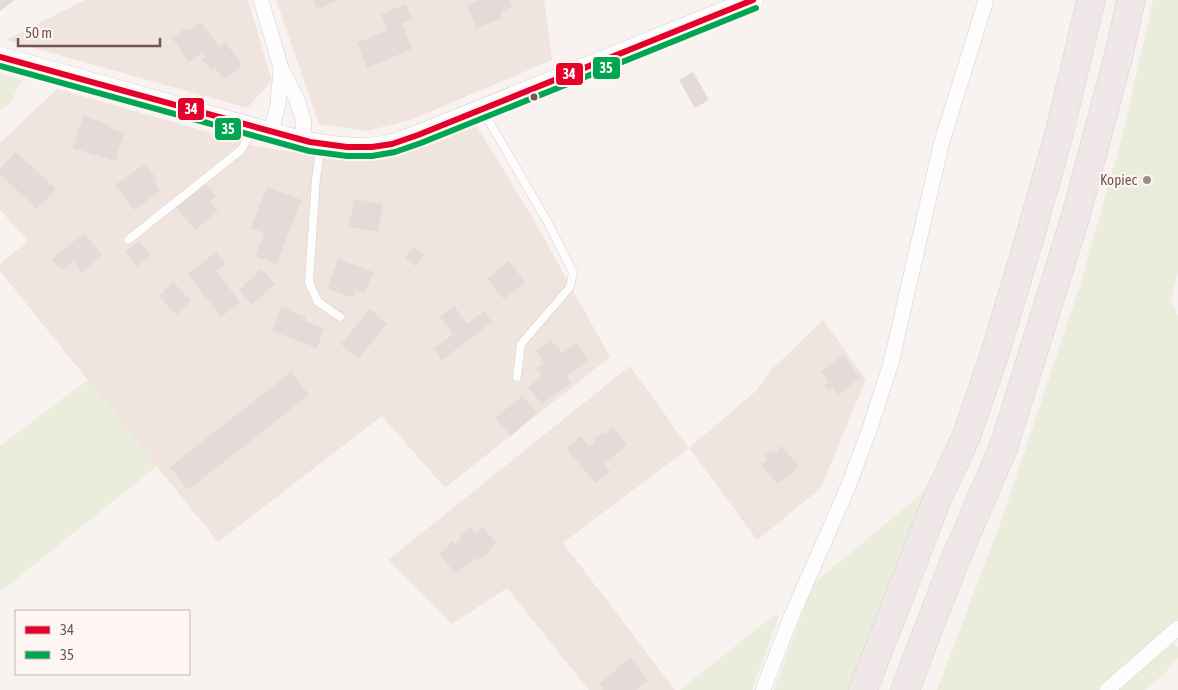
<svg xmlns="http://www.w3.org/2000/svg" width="1178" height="690" viewBox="0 0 1178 690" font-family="'Asap Condensed',sans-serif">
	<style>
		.residential { fill: #f0e4de }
		.green { fill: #eaeddc }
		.building { fill: #e4dad7 }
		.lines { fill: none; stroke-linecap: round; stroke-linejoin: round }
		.service-casing { stroke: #d7cecc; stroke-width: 9 }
		.minor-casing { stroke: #d7cecc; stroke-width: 16 }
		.tertiary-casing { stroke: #d7cecc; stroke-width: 21 }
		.motorway-casing { stroke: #d9cfcd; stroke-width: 29 }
		.service { stroke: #fefdfd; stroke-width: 8 }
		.minor { stroke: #fefdfd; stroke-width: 15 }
		.tertiary { stroke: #fefdfd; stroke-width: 20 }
		.motorway { stroke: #f0e8e8; stroke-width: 28 }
		.bus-1-casing { stroke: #fef6f2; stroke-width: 10 }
		.bus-2-casing { stroke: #fef6f2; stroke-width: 10 }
		.bus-1 { stroke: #e4002b; stroke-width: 6 }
		.bus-2 { stroke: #00a651; stroke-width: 6 }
		.bus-dot { fill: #745551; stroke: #fef6f2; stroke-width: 2 }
		.poi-dot { fill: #a28c89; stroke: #fef6f2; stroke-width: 2 }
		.labels { text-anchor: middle; stroke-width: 4.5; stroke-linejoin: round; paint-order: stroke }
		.poi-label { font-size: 15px; fill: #745551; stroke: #fef6f2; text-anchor: end }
		.line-badge { stroke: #fef6f2; stroke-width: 2 }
		.badge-label { font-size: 14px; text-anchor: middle; font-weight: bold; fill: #fff }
	</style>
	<rect width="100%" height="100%" fill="#f8f3f0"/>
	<g class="residential">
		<polygon points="85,0 248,0 272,81 247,108 6,40"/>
		<polygon points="276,0 544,0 552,60 413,119 367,131 319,124"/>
		<polygon points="57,89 257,146 326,158 366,160 476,125 534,220 610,357 445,488 382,416 218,542 0,271 0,264 28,241 0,210 0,143"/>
		<polygon points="823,320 866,380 820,489 757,540 689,448 563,543 675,690 589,690 507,588 452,624 388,560 630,366 689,448 756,391 770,371"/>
	</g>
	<g class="green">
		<polygon points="1153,0 1178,0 1178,273 1171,300 1178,316 1178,619 1098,690 937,690 1004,513 1080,286 1123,133"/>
		<polygon points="0,73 22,80 10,104 0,109"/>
		<polygon points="87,380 157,466 0,592 0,446"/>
		<polygon points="926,490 869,644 849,690 774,690 813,584"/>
		<polygon points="774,615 779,616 752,690 680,690"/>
		<polygon points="1173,643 1178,647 1178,658 1165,673 1145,690 1119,690"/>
	</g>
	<g class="building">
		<polygon points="0,0 15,0 0,11"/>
		<polygon points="313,0 339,0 317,9"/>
		<polygon points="480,0 509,0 512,7 500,12 502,18 476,28 467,5"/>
		<polygon points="406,4 412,19 402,23 412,49 367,68 357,43 388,30 381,14"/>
		<polygon points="201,22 219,47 225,42 242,65 224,79 215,68 211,70 202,59 206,56 203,52 189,62 172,38 186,28 189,31"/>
		<polygon points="693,72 709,100 695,108 679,80"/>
		<polygon points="83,116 111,125 110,128 124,133 115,161 73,148"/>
		<polygon points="16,152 56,189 37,209 0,174 0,169"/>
		<polygon points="145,164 157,179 154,181 160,191 134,210 115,185"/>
		<polygon points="205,183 216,196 210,201 218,211 195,230 176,207"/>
		<polygon points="267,187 301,200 277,264 255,256 264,233 251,228"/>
		<polygon points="354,199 383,204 378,232 349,227"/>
		<polygon points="84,233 102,255 82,272 73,261 62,270 52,259"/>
		<polygon points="139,241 151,255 137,267 125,252"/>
		<polygon points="414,247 424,255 415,266 405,258"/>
		<polygon points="216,252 225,264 216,271 240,302 221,317 188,274"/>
		<polygon points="338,259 373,272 365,293 356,290 353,298 327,288"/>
		<polygon points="509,261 525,282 504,299 487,279"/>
		<polygon points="261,269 275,284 252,305 239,290"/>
		<polygon points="173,282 191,301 177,315 159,296"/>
		<polygon points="454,306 467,324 484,311 492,322 442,360 434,349 453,334 440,317"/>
		<polygon points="281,307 306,317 305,321 324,328 317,348 272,331"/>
		<polygon points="370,309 387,324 358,359 341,344"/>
		<polygon points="551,340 562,353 577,343 588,360 566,377 571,383 542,404 528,387 542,376 536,369 544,363 536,351"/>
		<polygon points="843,355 860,378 838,395 833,387 829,391 825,385 829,382 821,371"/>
		<polygon points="291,372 309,395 188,490 170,467"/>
		<polygon points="522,396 537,413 511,436 495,418"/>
		<polygon points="613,427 627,445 604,464 610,471 595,483 566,448 581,436 589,447 595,442 593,440 603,432 605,434"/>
		<polygon points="780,446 781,448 782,447 799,466 778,484 761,465 768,459 765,455 770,451 773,454 779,450 777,448"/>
		<polygon points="471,527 476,533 483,527 496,543 488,550 490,551 479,561 476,558 455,573 439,554 453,541 455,544 462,538 460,536"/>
		<polygon points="630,658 648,680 636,690 604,690 599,684"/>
	</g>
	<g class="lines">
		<g class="service-casing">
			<g id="service">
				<polyline points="483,111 547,221 573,272 570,287 521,344 517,377"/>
				<polyline points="321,145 316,178 309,282 318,302 340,317"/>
				<polyline points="128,240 241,150 253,130"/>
			</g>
		</g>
		<g class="minor-casing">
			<g id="minor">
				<polyline points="261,0 281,68 297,100 304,123 302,141"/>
				<polyline points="271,133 278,104 281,69"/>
				<polyline points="763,690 792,615 848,487 870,428 891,363 941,145 986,0"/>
				<polyline points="1107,690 1178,628"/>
			</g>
		</g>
		<g class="tertiary-casing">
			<path id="tertiary" d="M0,57L286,137C318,145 352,151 384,146C395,144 407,139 418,135L753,0"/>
		</g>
		<g class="motorway-casing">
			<g id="motorway">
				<polyline points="863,690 938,497 966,437 994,356 1031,233 1058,138 1091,0"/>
				<polyline points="905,690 953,565 1004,446 1076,215 1118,58 1131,0"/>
			</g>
		</g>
		<use href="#service" class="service"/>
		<use href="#minor" class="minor"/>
		<use href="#tertiary" class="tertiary"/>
		<use href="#motorway" class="motorway"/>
		<g class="bus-1-casing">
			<polyline id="bus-1" points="0,57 310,142 347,147 372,147 392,144 418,135 753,0"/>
		</g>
		<g class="bus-2-casing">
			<polyline id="bus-2" points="0,66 309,151 347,156 372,156 395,152 421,143 756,8"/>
		</g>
		<use href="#bus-1" class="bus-1"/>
		<use href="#bus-2" class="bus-2"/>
	</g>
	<circle class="bus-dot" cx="534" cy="97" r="4.5"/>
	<circle class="poi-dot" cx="1147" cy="180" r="5"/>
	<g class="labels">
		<g class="poi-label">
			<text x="1137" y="185">Kopiec</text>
		</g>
	</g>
	<g class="line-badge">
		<rect x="592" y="56" width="29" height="24" rx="5" fill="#00a651"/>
		<rect x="555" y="62" width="29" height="24" rx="5" fill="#e4002b"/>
		<rect x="177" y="97" width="28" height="24" rx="5" fill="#e4002b"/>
		<rect x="214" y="117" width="28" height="24" rx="5" fill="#00a651"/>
	</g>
	<g class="badge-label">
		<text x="606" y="73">35</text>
		<text x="569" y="79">34</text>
		<text x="191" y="114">34</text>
		<text x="228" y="134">35</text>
	</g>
	<rect x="15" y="610" width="175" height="65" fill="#fef6f2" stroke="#c7b6b2"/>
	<rect x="25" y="626" width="25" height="8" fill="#e4002b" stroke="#c7b6b2"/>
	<text x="60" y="635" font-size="15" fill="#745551">34</text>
	<rect x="25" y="651" width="25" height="8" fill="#00a651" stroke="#c7b6b2"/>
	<text x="60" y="660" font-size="15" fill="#745551">35</text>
	<path d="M18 38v8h142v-8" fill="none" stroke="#745551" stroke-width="2.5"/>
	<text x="25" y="38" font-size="15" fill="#745551" stroke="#fef6f2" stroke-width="4" paint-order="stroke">50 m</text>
</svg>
